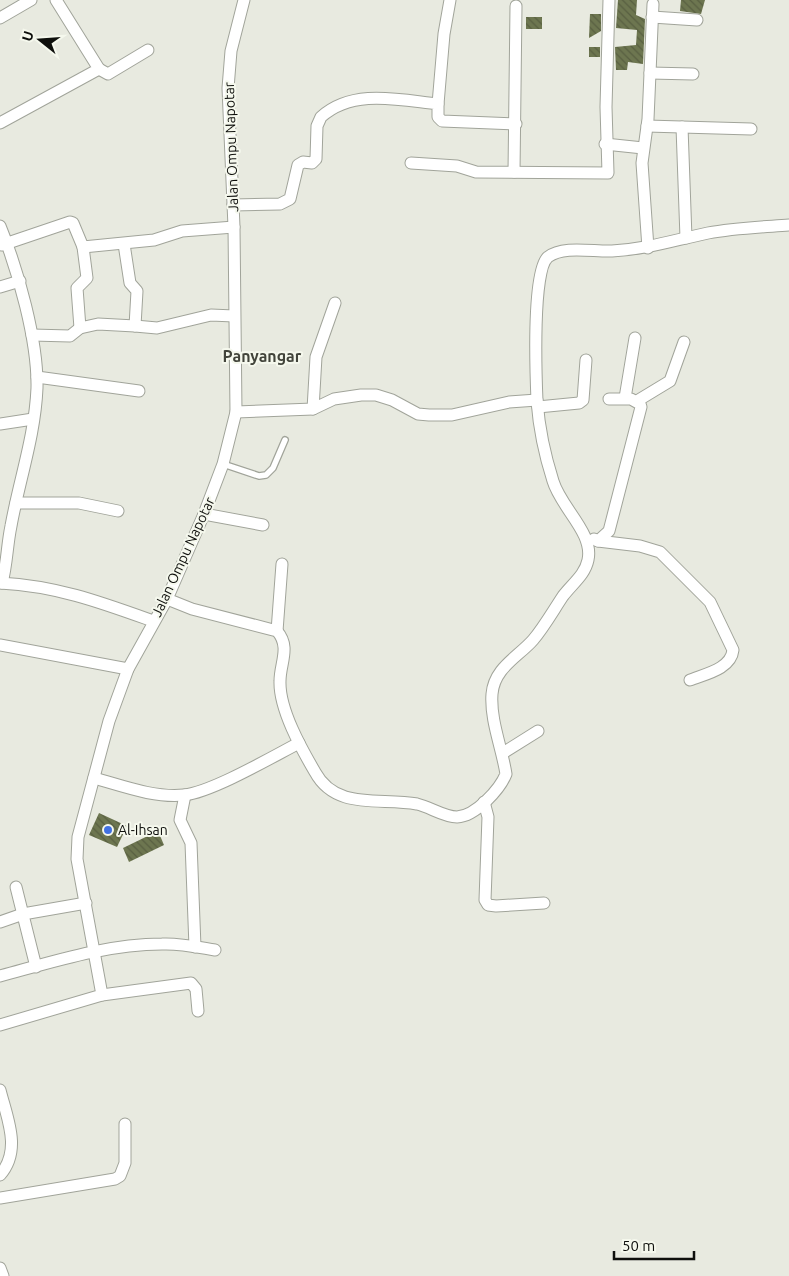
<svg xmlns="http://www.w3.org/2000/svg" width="789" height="1276" viewBox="0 0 789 1276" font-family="Ubuntu,sans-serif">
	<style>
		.building { fill: url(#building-back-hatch) }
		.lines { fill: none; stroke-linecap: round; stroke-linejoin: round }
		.service-casing { stroke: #a1a49a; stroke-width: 8 }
		.minor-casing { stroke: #a1a49a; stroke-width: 13 }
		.service { stroke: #fff; stroke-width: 5.5 }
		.minor { stroke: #fff; stroke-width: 11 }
		.poi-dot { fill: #4171e2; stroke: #f5f8ed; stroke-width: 2 }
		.labels { text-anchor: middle; stroke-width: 4; stroke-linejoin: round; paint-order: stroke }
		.street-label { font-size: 14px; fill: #0e0f0c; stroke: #f5f8ed }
		.poi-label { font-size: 14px; fill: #0e0f0c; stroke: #f5f8ed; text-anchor: start }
		.quarter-label { font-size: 16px; font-weight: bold; fill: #42443b; stroke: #f5f8ed }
	</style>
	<defs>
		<pattern id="building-back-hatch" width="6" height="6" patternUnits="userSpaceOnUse" patternTransform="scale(1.25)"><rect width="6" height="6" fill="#6d7650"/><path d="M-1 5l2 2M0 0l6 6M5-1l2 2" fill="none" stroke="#585f41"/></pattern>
	</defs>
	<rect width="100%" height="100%" fill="#e8eae0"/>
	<g class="building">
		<polygon points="618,0 637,0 636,15 645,19 643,64 628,62 627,70 616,70 615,47 636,45 637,30 616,28"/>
		<polygon points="681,0 705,0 701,14 680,11"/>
		<polygon points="590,14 601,14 601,31 589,38"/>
		<rect x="526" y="17" width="16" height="12"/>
		<rect x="589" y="47" width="11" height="10"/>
		<polygon points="99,813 127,826 117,847 89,835"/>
		<polygon points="158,831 164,845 129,862 123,848"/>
	</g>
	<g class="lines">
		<g class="service-casing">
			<polyline id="service" points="223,464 259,476 266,475 273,468 285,440"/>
		</g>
		<g class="minor-casing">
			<g id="minor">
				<polyline points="652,17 697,20"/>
				<polyline points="0,18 31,0"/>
				<polyline points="99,69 108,74 148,50"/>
				<polyline points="650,73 693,74"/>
				<polyline points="438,104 444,34 450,0"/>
				<polyline points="0,123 99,69 56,0"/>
				<polyline points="647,126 751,129"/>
				<polyline points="682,127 686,238"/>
				<polyline points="605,144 643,148"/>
				<polyline points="411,163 457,166 476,172 608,173 606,107 609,0"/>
				<polyline points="514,172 516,6"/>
				<path d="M233,205L280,204L290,199L298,165L303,162L312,163L316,159L317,126L321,117C353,88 400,100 438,104V117L442,121L516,124"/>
				<path d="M0,226C18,270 38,341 37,388C35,436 19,481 11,526C7,545 7,564 2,583"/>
				<polyline points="2,245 70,222 73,223 83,247 154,240 182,231 234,227"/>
				<polyline points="648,248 642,163 648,119 653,4"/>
				<polyline points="0,287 20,281"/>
				<polyline points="135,326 157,328 211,315 234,316"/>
				<polyline points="80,328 77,288 87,278 83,247"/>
				<polyline points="32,335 70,336 80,328 98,324 135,326 137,291 130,283 124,244"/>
				<polyline points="37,377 139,391"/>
				<polyline points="625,398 635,338"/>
				<polyline points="637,401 670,381 684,342"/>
				<polyline points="538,407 579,403 583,400 586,360"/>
				<polyline points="313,409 316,357 335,303"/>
				<polyline points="236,412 313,409 334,399 361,395 376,395 392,400 418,414 429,415 452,415 509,402 537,400"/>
				<polyline points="0,424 33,419"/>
				<polyline points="16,503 79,503 118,511"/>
				<polyline points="204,514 263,525"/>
				<polyline points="594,539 598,541 609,531 641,407 640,404 631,399 609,399"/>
				<path d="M598,541L640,546L660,552L710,602L733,650C731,669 705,674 690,680"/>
				<path d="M0,583C57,586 100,602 153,621"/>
				<path d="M167,599L192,609L277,631C291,647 280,663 280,681C279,709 301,748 315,772C336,811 381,797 417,804C430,807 444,817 457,817C476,816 500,789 506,774C502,748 490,720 492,694C494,668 518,657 533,640C544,627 553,611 563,596C572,584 585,575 588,560C594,533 561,508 553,481C545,456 539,427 537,401C536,377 532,269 548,257C563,245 594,252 612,251C648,249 674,240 708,233C734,228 762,227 789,225"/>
				<polyline points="277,631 282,564"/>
				<polyline points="0,645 128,669"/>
				<polyline points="503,753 538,731"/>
				<path d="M94,778C123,786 154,798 184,795C212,792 272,757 299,743"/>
				<polyline points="185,795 180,820 191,843 195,947"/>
				<polyline points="484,802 488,817 485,900 488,905 496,906 544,903"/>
				<polyline points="16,887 36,967"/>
				<polyline points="0,922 23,914 86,903"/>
				<path d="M0,976C52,962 107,944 162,944C179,943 197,947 215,950"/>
				<polyline points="102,995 191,983 196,989 198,1011"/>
				<polyline points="0,1025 102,995 77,859 78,837 109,721 128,669 167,599 204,514 223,464 236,412 234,227 228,88 231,51 244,0"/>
				<path d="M0,1090C7,1118 22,1150 0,1175"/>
				<polyline points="0,1198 115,1179 120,1176 125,1163 125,1124"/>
				<polyline points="0,1268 3,1276"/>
			</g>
		</g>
		<use href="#service" class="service"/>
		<use href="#minor" class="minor"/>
	</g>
	<circle class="poi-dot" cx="108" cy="830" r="5"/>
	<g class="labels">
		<g class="street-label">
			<text transform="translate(231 147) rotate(-92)" y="5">Jalan Ompu Napotar</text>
			<text transform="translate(183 557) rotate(-65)" y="5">Jalan Ompu Napotar</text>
		</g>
		<g class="poi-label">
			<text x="118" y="835">Al-Ihsan</text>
		</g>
		<g class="quarter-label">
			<text x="262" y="362">Panyangar</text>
		</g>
	</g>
	<g transform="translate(40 40) rotate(287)" stroke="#f5f8ed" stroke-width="4" paint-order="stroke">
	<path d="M0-4L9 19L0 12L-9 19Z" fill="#0e0f0c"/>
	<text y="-8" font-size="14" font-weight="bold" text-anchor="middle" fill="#0e0f0c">U</text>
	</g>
	<path d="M614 1251v8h80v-8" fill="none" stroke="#0e0f0c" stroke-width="2.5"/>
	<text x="622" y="1251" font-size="15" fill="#0e0f0c" stroke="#f5f8ed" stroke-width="4" paint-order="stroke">50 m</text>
</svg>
